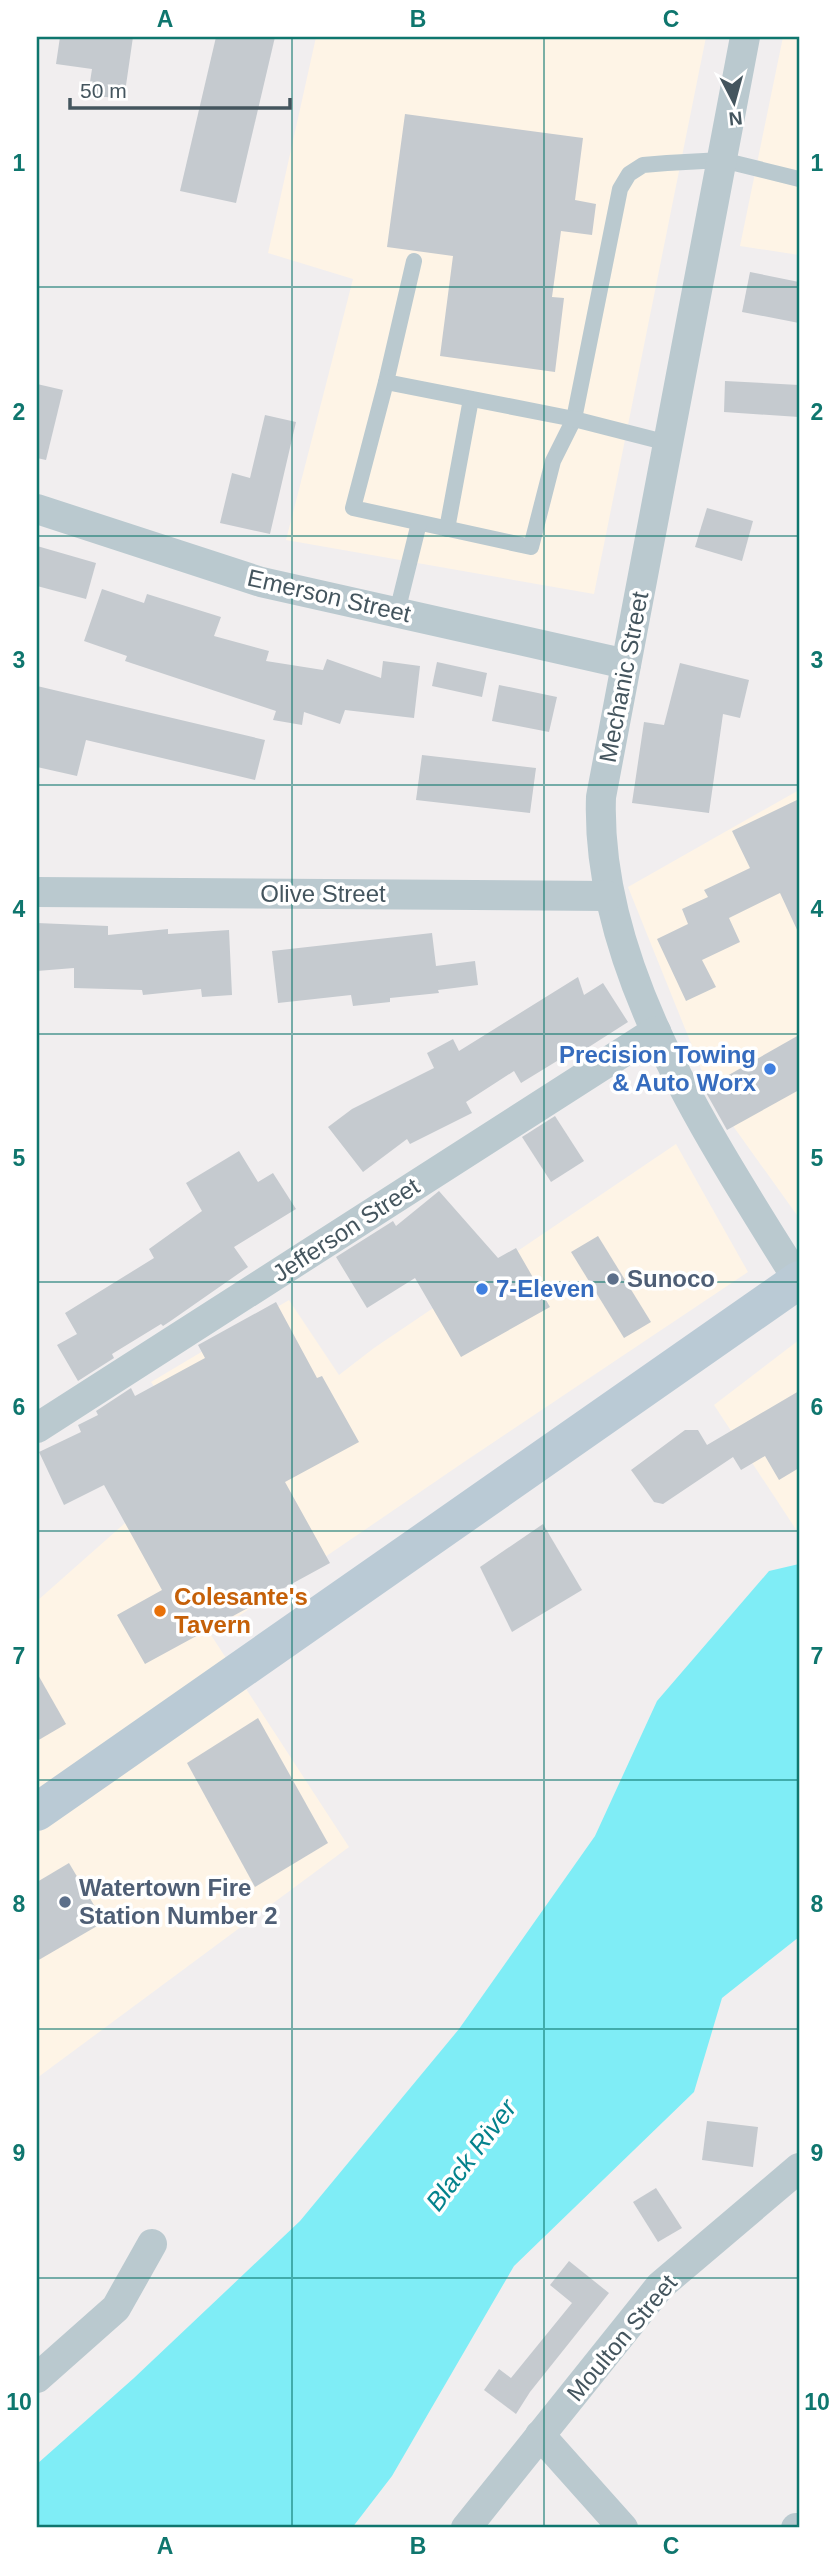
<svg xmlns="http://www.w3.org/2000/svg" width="836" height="2565" viewBox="0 0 836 2565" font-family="Arial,sans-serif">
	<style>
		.commercial { fill: #fef4e6 }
		.water { fill: #7fedf6 }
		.building { fill: #c5cacf }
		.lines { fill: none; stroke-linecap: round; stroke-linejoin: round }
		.lane { stroke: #bac9cf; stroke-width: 16 }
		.street { stroke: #bac9cf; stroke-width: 30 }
		.secondary { stroke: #bacad5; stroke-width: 38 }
		.grid { fill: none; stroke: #0f766e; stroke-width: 2; stroke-opacity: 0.55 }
		.shop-dot { fill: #3f7fe0; stroke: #fff; stroke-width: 2.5 }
		.service-dot { fill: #5c6f8a; stroke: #fff; stroke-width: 2.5 }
		.food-dot { fill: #e8710a; stroke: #fff; stroke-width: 2.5 }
		.labels { text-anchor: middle; stroke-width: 7; stroke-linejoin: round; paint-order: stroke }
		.street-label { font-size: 24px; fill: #44555e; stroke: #fff }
		.shop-label { font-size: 24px; font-weight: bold; fill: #366cbe; stroke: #fff; text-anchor: end }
		.service-label { font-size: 24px; font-weight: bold; fill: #4e5e75; stroke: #fff; text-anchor: start }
		.food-label { font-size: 24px; font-weight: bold; fill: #c56008; stroke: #fff; text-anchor: start }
		.water-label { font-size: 26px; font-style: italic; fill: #04828c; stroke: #fff }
		.neatline { fill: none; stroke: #0f766e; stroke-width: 2.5 }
		.grid-label { font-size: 23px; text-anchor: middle; font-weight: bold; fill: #0f766e }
	</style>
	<rect width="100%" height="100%" fill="#f1eeef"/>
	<g class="commercial">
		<polygon points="316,37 706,37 594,594 286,540 353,279 268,253"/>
		<polygon points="783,37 799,37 799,255 740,246"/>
		<polygon points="799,790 799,1218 713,1098 628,887"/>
		<polygon points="676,1144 748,1272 464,1462 211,1635 349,1847 37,2078 37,1601 203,1454 151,1382 289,1300 339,1375 374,1348"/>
		<polygon points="799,1340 799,1534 714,1405"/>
	</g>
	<polygon class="water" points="799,1564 799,1937 722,1998 694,2092 514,2266 392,2476 352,2528 37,2528 37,2464 134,2378 300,2221 459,2029 595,1836 657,1701 769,1571"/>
	<g class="building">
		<polygon points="60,37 133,37 124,99 88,95 92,69 56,64"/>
		<polygon points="216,37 275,37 236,203 180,191"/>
		<polygon points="405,114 583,138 575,200 596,204 592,235 561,231 552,297 564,298 555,372 440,356 453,256 387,247"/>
		<polygon points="750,272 799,282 799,323 742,312"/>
		<polygon points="725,381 799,385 799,417 724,412"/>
		<polygon points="37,384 63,390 46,460 37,458"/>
		<polygon points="265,415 296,422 270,534 220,523 232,473 250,478"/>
		<polygon points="707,508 753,521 742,561 695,547"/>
		<polygon points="37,546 96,563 86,599 37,586"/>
		<polygon points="102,589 144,603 147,594 221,617 214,636 269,651 266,661 323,670 327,659 381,678 383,661 420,666 414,718 345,710 340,724 304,712 302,725 273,720 276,711 125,661 127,656 84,641"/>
		<polygon points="437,662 487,673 482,697 432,686"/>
		<polygon points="680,663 749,680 740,718 723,714 709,813 632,803 644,722 664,725"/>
		<polygon points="499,685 557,697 549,732 492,721"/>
		<polygon points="37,686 265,740 255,780 86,740 77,776 37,767"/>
		<polygon points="422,755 536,768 530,813 416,800"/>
		<polygon points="799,799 799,934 780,893 729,918 740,942 702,960 716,987 686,1001 657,939 688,924 682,909 708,897 704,890 750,868 732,831"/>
		<polygon points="37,923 108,926 108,935 168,929 168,934 229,930 232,995 202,997 201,989 143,995 142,990 74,988 74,968 37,971"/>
		<polygon points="432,933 436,966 475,961 478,985 438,990 439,993 390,998 390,1002 353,1006 351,995 278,1003 272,951"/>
		<polygon points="578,977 584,995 603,983 628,1022 559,1066 557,1061 521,1083 514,1071 466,1102 472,1113 410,1144 407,1139 363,1172 328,1127 352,1109 434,1068 427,1053 453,1039 459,1051"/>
		<polygon points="799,1035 799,1090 727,1130 704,1089"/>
		<polygon points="555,1116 584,1161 551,1182 522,1137"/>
		<polygon points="239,1151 258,1182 273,1173 296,1209 234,1247 248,1267 172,1320 163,1326 161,1324 112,1354 114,1358 78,1381 57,1345 77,1334 65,1313 154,1258 149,1249 202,1211 186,1183"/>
		<polygon points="439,1191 498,1258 516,1248 550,1307 461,1357 415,1278 367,1308 336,1257 393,1221 396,1226"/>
		<polygon points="598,1236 651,1322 624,1338 571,1252"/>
		<polygon points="276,1302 317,1378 322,1376 359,1442 285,1482 330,1563 145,1664 117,1615 162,1590 104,1485 64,1505 39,1452 81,1432 78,1425 98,1415 96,1411 131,1388 135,1396 205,1358 198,1345"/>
		<polygon points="799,1391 799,1468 779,1480 765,1456 741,1470 733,1457 663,1504 654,1502 631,1470 685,1430 698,1430 707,1445"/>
		<polygon points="543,1524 582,1590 512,1632 480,1567"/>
		<polygon points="37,1673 66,1724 37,1741"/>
		<polygon points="258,1718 328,1843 255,1887 187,1763"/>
		<polygon points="69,1863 104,1922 37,1961 37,1882"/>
		<polygon points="707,2121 758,2127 753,2167 702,2160"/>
		<polygon points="656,2188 682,2228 658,2242 633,2202"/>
		<polygon points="569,2261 609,2293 530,2392 516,2414 484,2390 499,2369 511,2378 572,2303 550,2285"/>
	</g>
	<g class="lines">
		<g class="lane">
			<polyline points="414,261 386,382 353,508 531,547 553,461 574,419 620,189 629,174 643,165 667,163 722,160 799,179"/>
			<polyline points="386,382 574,419 668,443"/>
			<polyline points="447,529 471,399"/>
			<polyline points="397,612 419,523"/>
		</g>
		<g class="street">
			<path d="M745,37L601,797C595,969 711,1139 798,1280"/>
			<polyline points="37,509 261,582 626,664"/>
			<polyline points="37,892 608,896"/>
			<polyline points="37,1428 656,1031"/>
			<polyline points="37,2378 116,2308 152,2244"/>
			<polyline points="540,2435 623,2528"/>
			<polyline points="466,2528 660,2286 799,2168"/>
			<polyline points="796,2528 799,2528"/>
		</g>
		<polyline class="secondary" points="37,1812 799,1280"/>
	</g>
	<path class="grid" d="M292,37V2528M544,37V2528M37,287H799M37,536H799M37,785H799M37,1034H799M37,1282H799M37,1531H799M37,1780H799M37,2029H799M37,2278H799"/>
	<g class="shop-dot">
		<circle cx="770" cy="1069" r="7"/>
		<circle cx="482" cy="1289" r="7"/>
	</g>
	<g class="service-dot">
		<circle cx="613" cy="1279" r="7"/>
		<circle cx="65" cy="1902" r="7"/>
	</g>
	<circle class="food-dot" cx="160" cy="1611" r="7"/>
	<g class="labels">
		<g class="street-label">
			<text transform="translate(329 596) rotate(13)" y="8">Emerson Street</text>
			<text transform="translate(624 677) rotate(-79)" y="8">Mechanic Street</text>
			<text x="323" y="902">Olive Street</text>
			<text transform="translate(346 1230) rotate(-33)" y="8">Jefferson Street</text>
			<text transform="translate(622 2338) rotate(-50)" y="8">Moulton Street</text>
		</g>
		<g class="shop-label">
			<text x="756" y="1063">Precision Towing<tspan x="756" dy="28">&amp; Auto Worx</tspan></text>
			<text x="496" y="1297" text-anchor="start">7-Eleven</text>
		</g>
		<g class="service-label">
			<text x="627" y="1287">Sunoco</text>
			<text x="79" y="1896">Watertown Fire<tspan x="79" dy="28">Station Number 2</tspan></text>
		</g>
		<g class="food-label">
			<text x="174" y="1605">Colesante's<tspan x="174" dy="28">Tavern</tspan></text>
		</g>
		<g class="water-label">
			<text transform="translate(471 2155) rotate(-53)" y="9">Black River</text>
		</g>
	</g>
	<rect width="836" height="2565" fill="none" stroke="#ffffff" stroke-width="77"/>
	<g transform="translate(734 102) rotate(174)" stroke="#ffffff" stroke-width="5" paint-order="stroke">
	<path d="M0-5L12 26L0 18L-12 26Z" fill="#44555e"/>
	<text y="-10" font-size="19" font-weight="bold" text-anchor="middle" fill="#44555e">N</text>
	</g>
	<path d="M70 98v10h220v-10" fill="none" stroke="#44555e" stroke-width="3.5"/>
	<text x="80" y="98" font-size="21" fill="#44555e" stroke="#ffffff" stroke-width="5" paint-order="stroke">50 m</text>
	<rect x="38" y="38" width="760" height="2488" class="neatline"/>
	<g class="grid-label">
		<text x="165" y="27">A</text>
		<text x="418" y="27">B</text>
		<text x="671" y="27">C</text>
		<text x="19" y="171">1</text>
		<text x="817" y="171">1</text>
		<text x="19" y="420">2</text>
		<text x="817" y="420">2</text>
		<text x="19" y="668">3</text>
		<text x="817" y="668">3</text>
		<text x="19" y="917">4</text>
		<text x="817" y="917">4</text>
		<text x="19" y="1166">5</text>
		<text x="817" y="1166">5</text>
		<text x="19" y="1415">6</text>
		<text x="817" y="1415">6</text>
		<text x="19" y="1664">7</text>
		<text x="817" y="1664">7</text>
		<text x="19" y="1912">8</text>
		<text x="817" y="1912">8</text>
		<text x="19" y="2161">9</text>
		<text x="817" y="2161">9</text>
		<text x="19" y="2410">10</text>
		<text x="817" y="2410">10</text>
		<text x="165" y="2554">A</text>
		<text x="418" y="2554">B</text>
		<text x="671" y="2554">C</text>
	</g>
</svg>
